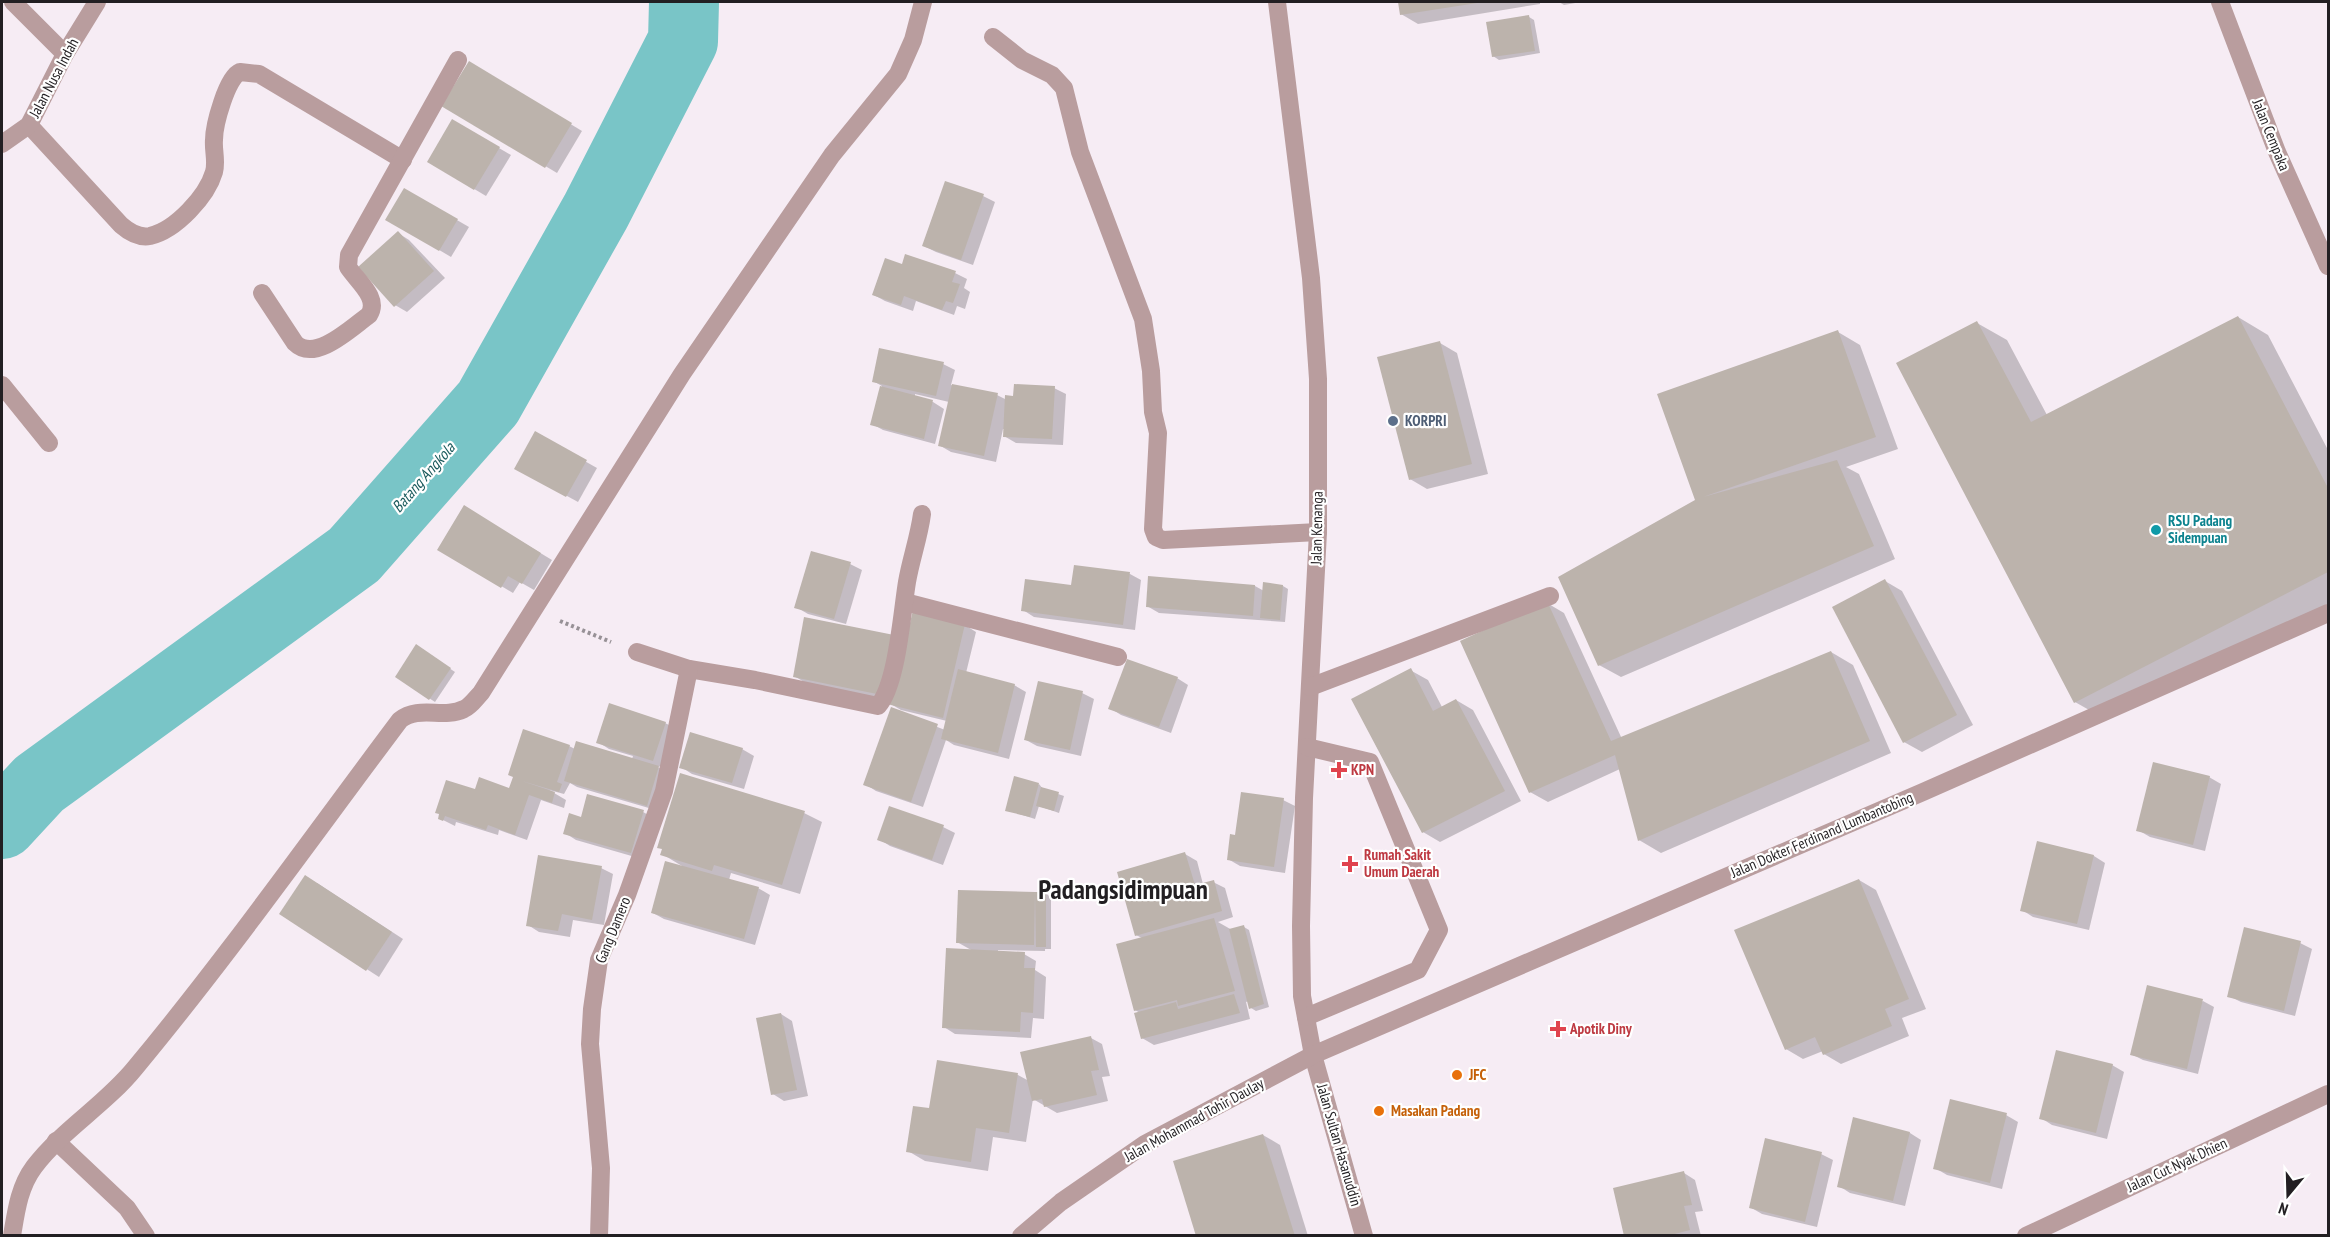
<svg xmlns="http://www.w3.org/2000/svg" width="2330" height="1237" viewBox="0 0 2330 1237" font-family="'PT Sans Narrow',sans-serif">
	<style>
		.shadow { fill: #0003 }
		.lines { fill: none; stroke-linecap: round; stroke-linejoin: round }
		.river { stroke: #79c5c7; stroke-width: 70 }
		.building { fill: #bcb3ac }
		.path { stroke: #979196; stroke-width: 4; stroke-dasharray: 3 3; stroke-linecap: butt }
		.minor { stroke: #b99d9e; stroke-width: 18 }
		.service-dot { fill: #5c6f8a; stroke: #fff; stroke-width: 2 }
		.culture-dot { fill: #0f9aa8; stroke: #fff; stroke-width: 2 }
		.health-dot { fill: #e0444e; stroke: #fff; stroke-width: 2 }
		.food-dot { fill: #e8710a; stroke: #fff; stroke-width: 2 }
		.labels { text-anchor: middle; stroke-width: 4.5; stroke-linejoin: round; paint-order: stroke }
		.street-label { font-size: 15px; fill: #221f22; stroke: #fff }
		.service-label { font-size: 15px; font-weight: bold; fill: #4e5e75; stroke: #fff; text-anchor: start }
		.culture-label { font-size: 15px; font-weight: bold; fill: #0d838f; stroke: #fff; text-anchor: start }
		.health-label { font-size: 15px; font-weight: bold; fill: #be3a42; stroke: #fff; text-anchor: start }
		.food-label { font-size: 15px; font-weight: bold; fill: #c56008; stroke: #fff; text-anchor: start }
		.water-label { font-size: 16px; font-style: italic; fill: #1a5a5c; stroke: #fff }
		.town-label { font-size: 27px; font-weight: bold; fill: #221f22; stroke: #fff }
	</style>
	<rect width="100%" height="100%" fill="#f6ecf4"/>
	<g class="shadow">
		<polygon points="1399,2 1540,2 1540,4 1418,24 1401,14"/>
		<polygon points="1559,2 1581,2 1564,5"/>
		<polygon points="1529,17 1534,20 1540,53 1499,60 1493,56"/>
		<polygon points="470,63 582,131 557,173 443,105"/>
		<polygon points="453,121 511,155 486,196 429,162"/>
		<polygon points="405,190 469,227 451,257 387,219"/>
		<polygon points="983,196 995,202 973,265 936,252 924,246"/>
		<polygon points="398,233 409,240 445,278 407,312 395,305"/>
		<polygon points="903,266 955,273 967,279 964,288 970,292 965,309 957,306 954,315 916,301 913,311 885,301 874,295"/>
		<polygon points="2238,317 2268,335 2328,450 2328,604 2105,719 2075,702 1977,323 2007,340 2047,415"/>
		<polygon points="1838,332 1860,345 1898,449 1846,467 1859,474 1895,559 1621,677 1599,665 1697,501"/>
		<polygon points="1440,343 1457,353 1488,474 1427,489 1410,479"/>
		<polygon points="943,364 955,370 951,385 997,395 1007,400 1054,388 1066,394 1063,445 1016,443 1004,436 1005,429 1003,429 996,462 951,452 939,445 949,402 915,394 915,397 933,402 944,409 935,444 883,430 872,424 882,386 873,381"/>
		<polygon points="535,433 597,468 578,502 516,468"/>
		<polygon points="464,507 552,560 534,590 520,582 513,593 439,549"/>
		<polygon points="850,564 862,570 846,624 808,614 796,607"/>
		<polygon points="1075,567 1130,574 1141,580 1135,630 1034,617 1023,610 1072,587"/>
		<polygon points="1150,577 1255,586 1264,591 1283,586 1288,589 1285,622 1159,613 1147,606"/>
		<polygon points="1885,581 1902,591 1973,725 1922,752 1904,742"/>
		<polygon points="1547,603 1564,613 1622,739 1831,652 1853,665 1891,753 1661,853 1639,840 1620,769 1548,802 1530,792"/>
		<polygon points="965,625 976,632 966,673 1014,685 1026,692 1009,759 954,745 946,740 923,807 876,791 865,784 892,709 945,730 947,721 901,710 889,703 806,683 794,676 893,637"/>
		<polygon points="422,650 455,672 435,702 397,677"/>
		<polygon points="1410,670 1428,680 1442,707 1456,700 1473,710 1521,801 1440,842 1423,832"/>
		<polygon points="1177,678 1188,685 1171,733 1121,715 1110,708"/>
		<polygon points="1082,693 1094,699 1081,756 1037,746 1026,740"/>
		<polygon points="665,723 677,729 664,767 656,766 670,774 659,811 577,787 570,783 564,794 549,790 566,800 564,808 541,800 527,840 499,830 498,835 456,822 455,826 439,818 476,791 510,790 515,777 569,746 575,749 632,759 633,756 609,749 598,742"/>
		<polygon points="742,749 754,756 744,789 692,774 681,767"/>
		<polygon points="2209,777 2221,784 2205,851 2150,837 2138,830"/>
		<polygon points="1039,784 1043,789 1064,796 1059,813 1039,806 1035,819 1007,810"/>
		<polygon points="1283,800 1295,806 1285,873 1240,866 1228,859 1236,837"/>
		<polygon points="643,812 654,818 642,859 576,840 565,833 582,819"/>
		<polygon points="804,813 822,822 800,894 731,873 729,880 758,888 770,895 755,945 664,919 653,913 682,866 662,854"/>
		<polygon points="943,827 955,833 943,865 890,846 879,839"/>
		<polygon points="2038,843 2094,856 2105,863 2089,930 2033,917 2022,910"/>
		<polygon points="1185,854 1197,861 1203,884 1213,882 1225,888 1233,917 1218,922 1232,930 1244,927 1249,930 1269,1007 1256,1011 1251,1008 1249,1001 1246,1002 1250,1019 1154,1045 1142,1038 1140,1013 1135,1010 1142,938 1136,935"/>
		<polygon points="601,868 613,874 604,925 573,920 570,937 539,932 528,925"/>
		<polygon points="1859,880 1876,890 1926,1009 1902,1018 1909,1036 1841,1064 1824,1054 1823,1051 1803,1059 1786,1049"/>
		<polygon points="317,883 403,939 379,977 281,914"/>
		<polygon points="1045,893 1051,897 1051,949 1045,949 1045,951 998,950 998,952 1024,954 1036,961 1035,970 1046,977 1044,1019 1033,1018 1031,1038 955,1034 944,1027 973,951 957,942 1034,894 1037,895"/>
		<polygon points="2300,943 2312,949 2295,1016 2241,1002 2229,996"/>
		<polygon points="2203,1001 2214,1007 2198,1074 2143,1060 2131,1054"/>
		<polygon points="781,1014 792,1021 808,1096 784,1101 773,1094"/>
		<polygon points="1091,1038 1102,1044 1110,1076 1102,1077 1108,1101 1057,1113 1033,1099 1026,1142 993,1137 988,1171 925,1161 908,1151 930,1110 938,1061 1018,1075 1029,1081"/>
		<polygon points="2112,1065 2124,1072 2107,1139 2052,1125 2041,1118"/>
		<polygon points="2006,1115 2018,1122 2002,1189 1947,1175 1935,1168"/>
		<polygon points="1854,1119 1910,1133 1921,1140 1905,1206 1850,1193 1839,1186"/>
		<polygon points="1263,1135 1280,1145 1308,1236 1198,1236"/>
		<polygon points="1821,1154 1833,1160 1817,1227 1762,1214 1750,1207"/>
		<polygon points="1684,1173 1695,1180 1703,1211 1695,1212 1701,1236 1626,1236"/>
	</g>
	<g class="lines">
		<polyline class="river" points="2,824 39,784 354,555 488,403 596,211 683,41 684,2"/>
	</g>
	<g class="building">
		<polygon points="1398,2 1477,2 1477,3 1400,15"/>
		<polygon points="1529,15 1535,51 1492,57 1486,22"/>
		<polygon points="469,61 572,123 545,168 441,106"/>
		<polygon points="452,119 500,147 474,190 427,162"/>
		<polygon points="945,181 984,194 961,260 922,246"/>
		<polygon points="404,188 458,219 439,251 385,220"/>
		<polygon points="398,231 434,271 394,307 358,267"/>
		<polygon points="905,254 956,271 952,282 960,284 953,303 946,301 942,310 904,296 901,305 872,295 885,258 902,264"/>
		<polygon points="2238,316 2328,488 2328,572 2074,703 1896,363 1977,321 2031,422"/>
		<polygon points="1838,330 1876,437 1703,497 1837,460 1874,546 1598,666 1558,577 1695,500 1657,394"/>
		<polygon points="1440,341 1472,464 1409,480 1377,357"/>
		<polygon points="879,348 944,362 936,396 872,382"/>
		<polygon points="952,384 998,393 984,456 938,446"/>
		<polygon points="1014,384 1055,386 1052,439 1003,437 1005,395 1013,396"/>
		<polygon points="880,386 933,400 924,439 870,425"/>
		<polygon points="535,431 587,460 566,497 514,469"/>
		<polygon points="464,505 541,553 522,584 508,576 501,588 437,550"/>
		<polygon points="811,551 851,562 834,619 794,608"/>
		<polygon points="1074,565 1130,572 1123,625 1021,611 1025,579 1071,585"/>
		<polygon points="1148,576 1255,585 1253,616 1146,607"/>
		<polygon points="1885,579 1957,715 1903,743 1832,607"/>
		<polygon points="1263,582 1283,585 1280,620 1260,618"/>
		<polygon points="1547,601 1611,741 1831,651 1870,741 1638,841 1615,755 1529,793 1460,641"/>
		<polygon points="913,610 965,624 943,718 887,704 898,675"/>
		<polygon points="804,617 894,635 882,695 793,677"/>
		<polygon points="416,644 451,668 429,700 395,677"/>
		<polygon points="1127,659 1178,677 1159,727 1108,709"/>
		<polygon points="1411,668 1433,711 1456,699 1505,791 1422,833 1351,699"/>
		<polygon points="958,669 1015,684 998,753 941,739"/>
		<polygon points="1038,681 1083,691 1070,750 1024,740"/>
		<polygon points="609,703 666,722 653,761 596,743"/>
		<polygon points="891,707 938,724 911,802 863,785"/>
		<polygon points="523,729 570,745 557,782 562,784 559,792 522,781 555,792 552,803 529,795 515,835 488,825 486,830 445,816 443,821 438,819 439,814 435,813 446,780 475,789 479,777 509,788 513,777 508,775"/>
		<polygon points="690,732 743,748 732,783 679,768"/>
		<polygon points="576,741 659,766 647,806 564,781"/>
		<polygon points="2153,762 2210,776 2193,845 2136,831"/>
		<polygon points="680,773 805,811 782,885 714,865 712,871 660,855 662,849 657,848"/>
		<polygon points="1014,776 1039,783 1030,817 1005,811"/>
		<polygon points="1041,787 1059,792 1054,811 1036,806"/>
		<polygon points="1241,792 1284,798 1274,867 1227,860 1230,834 1235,835"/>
		<polygon points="587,794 644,810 631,853 563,834 569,813 581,817"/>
		<polygon points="889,806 944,825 932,860 877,840"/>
		<polygon points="2037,841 2094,855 2077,924 2020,911"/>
		<polygon points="1185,852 1195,885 1214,880 1222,911 1135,936 1117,872"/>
		<polygon points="538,855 602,866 592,920 562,914 558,931 526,926"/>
		<polygon points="665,861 759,887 744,939 651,913"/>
		<polygon points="305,875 392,932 366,971 279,914"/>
		<polygon points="1859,879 1909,999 1885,1009 1892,1026 1823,1055 1815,1037 1785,1050 1734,930"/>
		<polygon points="958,890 1035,892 1034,945 956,943"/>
		<polygon points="1035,892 1046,892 1046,947 1036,947"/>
		<polygon points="1214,918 1235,991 1178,1006 1177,1000 1134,1011 1116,944"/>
		<polygon points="1244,925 1264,1004 1249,1009 1229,929"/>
		<polygon points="2244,927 2301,941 2284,1011 2227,997"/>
		<polygon points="946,948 1025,952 1024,968 1035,968 1033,1013 1021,1012 1020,1032 942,1028"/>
		<polygon points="2147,985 2203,999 2187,1069 2130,1055"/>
		<polygon points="1234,994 1240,1013 1141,1039 1134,1013 1176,1002 1178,1009"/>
		<polygon points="781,1013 797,1090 771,1095 756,1018"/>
		<polygon points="1091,1036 1099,1070 1091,1071 1097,1095 1044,1107 1042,1099 1032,1101 1020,1052"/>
		<polygon points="2056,1050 2113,1064 2096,1133 2039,1119"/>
		<polygon points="937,1060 1018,1073 1009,1133 976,1128 971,1162 906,1152 913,1106 929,1108"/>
		<polygon points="1950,1099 2007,1113 1990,1183 1933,1169"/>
		<polygon points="1853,1117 1910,1132 1893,1201 1837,1187"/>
		<polygon points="1263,1134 1295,1236 1196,1236 1173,1161"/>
		<polygon points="1765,1138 1822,1152 1805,1222 1749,1208"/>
		<polygon points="1684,1171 1692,1205 1684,1206 1690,1230 1667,1236 1635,1236 1635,1234 1624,1236 1613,1188"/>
	</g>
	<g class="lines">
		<polyline class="path" points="560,621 611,642"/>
		<g class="minor">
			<polyline points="13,2 65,54"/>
			<polyline points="1277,2 1311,278 1318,379 1318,532 1304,798 1301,926 1302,996 1313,1055 1364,1236"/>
			<polyline points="2220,2 2277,152 2328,266"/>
			<polyline points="993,37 1022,60 1052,75 1064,88 1080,152 1143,319 1151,371 1153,412 1158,433 1153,529 1156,537 1163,540 1318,532"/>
			<path d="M29,125L121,225C129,232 139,238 150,236C176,230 207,196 214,172C217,161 213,150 214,140C214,125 227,77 240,72L259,74L403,160"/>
			<polyline points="2,144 29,125 65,54 97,2"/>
			<path d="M262,293L295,343C315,363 351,328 369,315C380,298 357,281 348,267L349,255L458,60"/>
			<polyline points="2,385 49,443"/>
			<polyline points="905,602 1118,657"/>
			<path d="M637,652L689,669L755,680L878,706C897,685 902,612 907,582C911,559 919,537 922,514"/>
			<polyline points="1310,687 1550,596"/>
			<polyline points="1306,1017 1418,970 1439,930 1370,762 1307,747"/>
			<polyline points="56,1141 127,1208 146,1236"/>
			<path d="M12,1236C16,1212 19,1187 34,1167C63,1129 105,1105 135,1068C228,956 312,837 400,720C419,705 443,719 464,709C471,706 476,698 481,693L682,374L832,155L898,74L913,40L923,2"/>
			<polyline points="599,1236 601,1168 590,1044 592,1009 599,960 627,895 664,791 689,669"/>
			<polyline points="1021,1236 1061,1202 1145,1144 1313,1055 1923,792 2328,613"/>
			<polyline points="2026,1236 2328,1094"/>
		</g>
	</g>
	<circle class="service-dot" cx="1393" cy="421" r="6"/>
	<circle class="culture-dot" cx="2156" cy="530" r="6"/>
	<g class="health-dot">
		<path d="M1336 761h6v6h6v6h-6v6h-6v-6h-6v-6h6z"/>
		<path d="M1347 855h6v6h6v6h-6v6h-6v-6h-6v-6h6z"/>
		<path d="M1555 1020h6v6h6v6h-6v6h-6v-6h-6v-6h6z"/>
	</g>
	<g class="food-dot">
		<circle cx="1457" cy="1075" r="6"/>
		<circle cx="1379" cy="1111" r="6"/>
	</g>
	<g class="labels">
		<g class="street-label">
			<text transform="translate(54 78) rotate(-62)" y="5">Jalan Nusa Indah</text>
			<text transform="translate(2271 135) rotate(68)" y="5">Jalan Cempaka</text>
			<text transform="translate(1317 528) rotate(-89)" y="5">Jalan Kenanga</text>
			<text transform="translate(1822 835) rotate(-23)" y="5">Jalan Dokter Ferdinand Lumbantobing</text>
			<text transform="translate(613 930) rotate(-68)" y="5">Gang Damero</text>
			<text transform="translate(1194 1120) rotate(-29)" y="5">Jalan Mohammad Tohir Daulay</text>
			<text transform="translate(1339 1145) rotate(74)" y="5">Jalan Sultan Hasanuddin</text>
			<text transform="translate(2177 1165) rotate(-25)" y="5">Jalan Cut Nyak Dhien</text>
		</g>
		<g class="service-label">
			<text x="1405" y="426">KORPRI</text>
		</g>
		<g class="culture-label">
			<text x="2168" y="526">RSU Padang<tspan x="2168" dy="17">Sidempuan</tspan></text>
		</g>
		<g class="health-label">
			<text x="1351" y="775">KPN</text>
			<text x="1364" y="860">Rumah Sakit<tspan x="1364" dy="17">Umum Daerah</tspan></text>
			<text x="1570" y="1034">Apotik Diny</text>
		</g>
		<g class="food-label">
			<text x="1469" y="1080">JFC</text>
			<text x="1391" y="1116">Masakan Padang</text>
		</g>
		<g class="water-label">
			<text transform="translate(423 477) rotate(-49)" y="6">Batang Angkola</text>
		</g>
		<g class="town-label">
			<text x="1123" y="899">Padangsidimpuan</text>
		</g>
	</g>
	<rect width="2330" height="1237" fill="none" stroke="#221f22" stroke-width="6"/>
	<g transform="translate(2288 1195) rotate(199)" stroke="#ffffff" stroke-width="4.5" paint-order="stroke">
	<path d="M0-4.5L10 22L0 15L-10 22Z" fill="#221f22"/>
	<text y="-9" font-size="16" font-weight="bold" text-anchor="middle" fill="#221f22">N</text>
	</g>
</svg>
